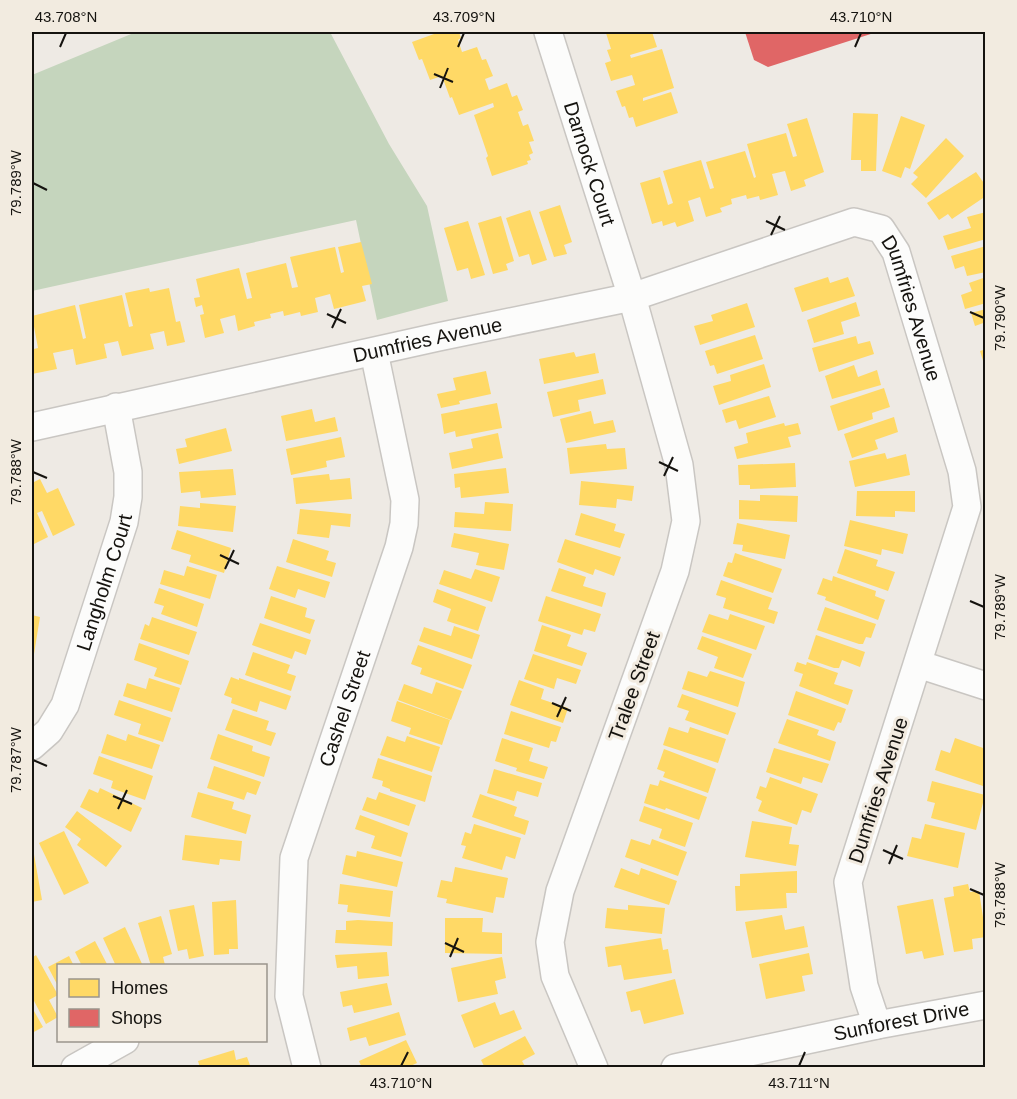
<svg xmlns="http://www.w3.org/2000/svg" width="1017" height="1099" viewBox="0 0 1017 1099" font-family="Arial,sans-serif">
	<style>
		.green { fill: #c5d5bd }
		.homes { fill: #ffd966 }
		.shops { fill: #e06666 }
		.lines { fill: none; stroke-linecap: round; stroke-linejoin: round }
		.minor-casing { stroke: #c9c6c2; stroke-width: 30 }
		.minor { stroke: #fcfcfb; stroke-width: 27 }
		.ticks { fill: none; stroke: #15130f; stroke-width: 2 }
		.labels { text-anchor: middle; stroke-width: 6; stroke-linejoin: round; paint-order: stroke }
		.street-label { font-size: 20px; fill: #15130f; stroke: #f2ebe0 }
		.neatline { fill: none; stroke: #15130f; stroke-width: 2 }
		.ticks-label { font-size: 15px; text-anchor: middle; fill: #15130f }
	</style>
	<rect width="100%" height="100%" fill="#eeeae4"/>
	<polygon class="green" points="136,32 330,32 389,144 427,206 448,301 377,320 356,220 32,291 32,75"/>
	<g class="homes">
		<polygon points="433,32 459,32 461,38 458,40 462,52 477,47 482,60 486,59 493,76 485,79 489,90 507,83 512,97 517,95 523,110 518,112 523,126 528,124 534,141 529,142 533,153 529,155 531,160 527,161 528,164 492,176 486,158 488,156 474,115 494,107 493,103 459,115 452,97 450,98 442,76 430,80 422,59 419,60 412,42 434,34"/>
		<polygon points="601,32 652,32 657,47 630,55 631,58 662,49 674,88 643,98 643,101 671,92 678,113 636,127 633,117 629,118 625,106 622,107 616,91 635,85 632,75 611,81 605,63 611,61 607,50 611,49 606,33 602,34"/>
		<polygon points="853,113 878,114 876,171 861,171 861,160 851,160"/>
		<polygon points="901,116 925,125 910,169 905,167 901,178 882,171"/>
		<polygon points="807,118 824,172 804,180 806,186 791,191 785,171 772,174 778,195 760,200 759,196 747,199 746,195 731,199 732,204 720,208 722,212 706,217 700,197 688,201 694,221 677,227 675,222 663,226 662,221 652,224 640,183 660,177 668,205 673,203 663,171 701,160 710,189 714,188 706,162 745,151 754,178 756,177 747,144 786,133 793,157 797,156 787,124"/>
		<polygon points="946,138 964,156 926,198 911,184 918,177 913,173"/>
		<polygon points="976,172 986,186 986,196 952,219 948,214 939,220 927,203"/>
		<polygon points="560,205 572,242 564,245 567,254 554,257 539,212"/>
		<polygon points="530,210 547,260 532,265 529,254 519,257 506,218"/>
		<polygon points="986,212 986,239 948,250 943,236 971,228 967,217"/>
		<polygon points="501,216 514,261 506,264 508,270 493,274 478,223"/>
		<polygon points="468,221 485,275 471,279 468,268 457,271 444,228"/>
		<polygon points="361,242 372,284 362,286 366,301 334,309 330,294 315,298 318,312 301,316 300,312 284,316 283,311 270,314 271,318 254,322 255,326 238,331 235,315 220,319 224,333 205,338 200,315 204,314 202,305 196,307 194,298 200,297 196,279 239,268 247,299 252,298 246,273 286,263 292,288 298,287 290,257 335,247 341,273 344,272 338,247"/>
		<polygon points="986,246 986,272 967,276 964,266 955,269 951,256"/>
		<polygon points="828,277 830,283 848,277 855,296 802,312 794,288"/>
		<polygon points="986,277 986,303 965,309 961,295 972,291 969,283"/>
		<polygon points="149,288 150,292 169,288 176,322 180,321 185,342 167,346 164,331 150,334 154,349 122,356 118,341 104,344 107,358 76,365 73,349 53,353 57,369 32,374 32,340 34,349 38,348 32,316 75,305 83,339 86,338 79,305 122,295 129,327 133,326 125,293"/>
		<polygon points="856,302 860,316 841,322 844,334 814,343 807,320"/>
		<polygon points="747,303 755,327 700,345 694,326 713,321 711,315"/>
		<polygon points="986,309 986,322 975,326 971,313"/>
		<polygon points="755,335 763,359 717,374 714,365 710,366 705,351"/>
		<polygon points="856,336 858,344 870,341 874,354 819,372 812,348"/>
		<polygon points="986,349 986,367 985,367 980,351"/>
		<polygon points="574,352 576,357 595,353 599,373 544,384 539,359"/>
		<polygon points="764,364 771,387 719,405 713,386 731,381 730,375"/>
		<polygon points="854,365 858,377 877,370 881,385 832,399 825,376"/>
		<polygon points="486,371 491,394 459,401 460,404 441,408 437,394 456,390 453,378"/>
		<polygon points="603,379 606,394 578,400 580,411 553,417 547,392"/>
		<polygon points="884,388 890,407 872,413 873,419 838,431 830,406"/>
		<polygon points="769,396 776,417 739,429 736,420 726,423 722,410"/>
		<polygon points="497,403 502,428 456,437 455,431 444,434 441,414"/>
		<polygon points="312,409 315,422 335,417 338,431 286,441 281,416"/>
		<polygon points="591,411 594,424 613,420 616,432 566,443 560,419"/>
		<polygon points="894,417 898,432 875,440 878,449 852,458 844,434"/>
		<polygon points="784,423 785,426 798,423 801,434 788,437 791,447 737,459 734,447 748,443 746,433"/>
		<polygon points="226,428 232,451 179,464 176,449 187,447 185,439"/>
		<polygon points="498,433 503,458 452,469 449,453 473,448 471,439"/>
		<polygon points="341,437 345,457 326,461 327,467 291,475 286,449"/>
		<polygon points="606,444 607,449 625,448 627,469 570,474 567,448"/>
		<polygon points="885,453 887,459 906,454 910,475 855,487 849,461"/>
		<polygon points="795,463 796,487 750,489 750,485 739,485 738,465"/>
		<polygon points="506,468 509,493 461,498 460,487 455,488 454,474"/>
		<polygon points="233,469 236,495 201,498 200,491 181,493 179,472"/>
		<polygon points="329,474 330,480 350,478 352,499 296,504 293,478"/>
		<polygon points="40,479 47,493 58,488 75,525 53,536 42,511 37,513 48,537 32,545 32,483"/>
		<polygon points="581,481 634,486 632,501 617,499 616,508 579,505"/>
		<polygon points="857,491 915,491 915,512 895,511 895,517 856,516"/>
		<polygon points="760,495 798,496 797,522 739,519 739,500 760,501"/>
		<polygon points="485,502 513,504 511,531 454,527 455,512 484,514"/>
		<polygon points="200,503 236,506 233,532 178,526 180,506 200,508"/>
		<polygon points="300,509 351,514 350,527 331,525 329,538 297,534"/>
		<polygon points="581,513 616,524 614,531 625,534 620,548 575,535"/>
		<polygon points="850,520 908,534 903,554 882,549 881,555 844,546"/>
		<polygon points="737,523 790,535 785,559 742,551 743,545 733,544"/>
		<polygon points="177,530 231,548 224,573 189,562 191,555 171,549"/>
		<polygon points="454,533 509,544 504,570 476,565 479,553 451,547"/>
		<polygon points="293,539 329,551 326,560 336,563 332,577 286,562"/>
		<polygon points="565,539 621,557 614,576 595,569 593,575 557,562"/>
		<polygon points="845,549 878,560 876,566 895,572 888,591 837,573"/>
		<polygon points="735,553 782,569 773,593 723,576 728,562 732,563"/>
		<polygon points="187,566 217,575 210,599 160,584 164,570 184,576"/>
		<polygon points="277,566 330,582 325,598 298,589 295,598 269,589"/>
		<polygon points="559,568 586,577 583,586 606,593 602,607 551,591"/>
		<polygon points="475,569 500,577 492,602 439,584 444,570 471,579"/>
		<polygon points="833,576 876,591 875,596 885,600 878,620 825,600 826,597 817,594 823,578 832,581"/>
		<polygon points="721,580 772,598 768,609 778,612 774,624 723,608 726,598 716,595"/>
		<polygon points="159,588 204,604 197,627 161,614 164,606 154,603"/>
		<polygon points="437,589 486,607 478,631 447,621 451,609 433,602"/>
		<polygon points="271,596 307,608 305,617 315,620 310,634 264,618"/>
		<polygon points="546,596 601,614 595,632 584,629 582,635 538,621"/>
		<polygon points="825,607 876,624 871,638 866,637 863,644 859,644 817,630"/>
		<polygon points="709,614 728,620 730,614 765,626 756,650 702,632"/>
		<polygon points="32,615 40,617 34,654 32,653"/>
		<polygon points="152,617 197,632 189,655 140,639 145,624 149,626"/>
		<polygon points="260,623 311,640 306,655 295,651 292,659 252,645"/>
		<polygon points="542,625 571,635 567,646 587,653 582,666 534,651"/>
		<polygon points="454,626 480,635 472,659 419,641 424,627 451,636"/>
		<polygon points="816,635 865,652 860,667 842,660 839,668 834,668 808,659"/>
		<polygon points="702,636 752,654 743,678 714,668 718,657 697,649"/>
		<polygon points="139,643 189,661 181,685 154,676 157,668 134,660"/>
		<polygon points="418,645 472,665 463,689 420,674 422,668 411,664"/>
		<polygon points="253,652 290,665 287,673 296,676 291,691 245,675"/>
		<polygon points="533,654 581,670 576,684 557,678 554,689 524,679"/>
		<polygon points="797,662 806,665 807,662 838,673 834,684 853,690 848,705 799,686 803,674 794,671"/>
		<polygon points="688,671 707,677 710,671 745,682 738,707 682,689"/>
		<polygon points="231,677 239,680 239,678 291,696 286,710 260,701 257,712 231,703 232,698 224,695"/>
		<polygon points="149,678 180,688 172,712 123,696 127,683 146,689"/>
		<polygon points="519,680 544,689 541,699 568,708 563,723 510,705"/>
		<polygon points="436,682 462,691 451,720 398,700 404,684 432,694"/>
		<polygon points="796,691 846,709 841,723 838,722 834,731 788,715"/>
		<polygon points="682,694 736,713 728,735 685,720 689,711 677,707"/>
		<polygon points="119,700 171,718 163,742 138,734 141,724 114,715"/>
		<polygon points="397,701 450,720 442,745 409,734 411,728 391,721"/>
		<polygon points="233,709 269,721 266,730 276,733 271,746 225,730"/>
		<polygon points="511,711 561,727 556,742 551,741 549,748 504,734"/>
		<polygon points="787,719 819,730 817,735 836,742 830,761 778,743"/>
		<polygon points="669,727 688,733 690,727 726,739 718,763 663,745"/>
		<polygon points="107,734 126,741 128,734 160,745 152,769 101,753"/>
		<polygon points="218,734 253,746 252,751 270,757 264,777 210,759"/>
		<polygon points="387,736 405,742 407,736 440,747 432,772 380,755"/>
		<polygon points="502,738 533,748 529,761 548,767 544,779 516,771 517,768 495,761"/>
		<polygon points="955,738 986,749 986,787 935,770 941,750 950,753"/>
		<polygon points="774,748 829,764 822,783 803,777 801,784 766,772"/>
		<polygon points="664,749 716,769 708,793 663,777 665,772 657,769"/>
		<polygon points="99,756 153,776 145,800 111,788 113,781 93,774"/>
		<polygon points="378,758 432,776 425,802 390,791 390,789 382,786 383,781 372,778"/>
		<polygon points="214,766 261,782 256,795 247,792 244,800 207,788"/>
		<polygon points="494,769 542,783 538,797 517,791 514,801 487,793"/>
		<polygon points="770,777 818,794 811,813 802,810 797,825 758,811 762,801 756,798 760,786 766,788"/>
		<polygon points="660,780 707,797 699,820 666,808 665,810 644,803 650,784 658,786"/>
		<polygon points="932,781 985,795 976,830 931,818 935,803 927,801"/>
		<polygon points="100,788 142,808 131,832 80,807 89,789 98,793"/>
		<polygon points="198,792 234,802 232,809 251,815 246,834 191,817"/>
		<polygon points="379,792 416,805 409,826 362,810 367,797 376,800"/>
		<polygon points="480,794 517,807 514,816 529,821 525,835 472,817"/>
		<polygon points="644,806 693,823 685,847 659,838 662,829 639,821"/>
		<polygon points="77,811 122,846 106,867 77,845 81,839 65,827"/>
		<polygon points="360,815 408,833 401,857 371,848 375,836 355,829"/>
		<polygon points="752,821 792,827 789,844 799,845 796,866 745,857"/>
		<polygon points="474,824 521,838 515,859 506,856 502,870 462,858 466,846 461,845 465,832 471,834"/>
		<polygon points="925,824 965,833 958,868 907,856 912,837 921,839"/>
		<polygon points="64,831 89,883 64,895 39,843"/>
		<polygon points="185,835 242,841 240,861 220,859 219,865 182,860"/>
		<polygon points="631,839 650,845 652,839 687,852 678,876 625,857"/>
		<polygon points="32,843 42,900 32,902"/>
		<polygon points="357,851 403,862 397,887 342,874 346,855 356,857"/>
		<polygon points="455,867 508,878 504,898 496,897 493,913 446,903 447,899 437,897 441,880 452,882"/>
		<polygon points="621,868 639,875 641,868 677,881 669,905 614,887"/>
		<polygon points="797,871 797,893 786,893 787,908 736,911 735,886 740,886 740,874"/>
		<polygon points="340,884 393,891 390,917 347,912 348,905 338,904"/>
		<polygon points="968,884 970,892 979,891 986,937 972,939 973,949 954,952 944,898 954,896 953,887"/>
		<polygon points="933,899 944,955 924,959 922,951 906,954 897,906"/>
		<polygon points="236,900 238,949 229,949 229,954 214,955 212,902"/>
		<polygon points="194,905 204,956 189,959 187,949 178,951 169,910"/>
		<polygon points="628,905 665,908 662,934 605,928 607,908 628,910"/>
		<polygon points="782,915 785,930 804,926 808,947 752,958 745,922"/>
		<polygon points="161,916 172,954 163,957 165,965 151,966 138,923"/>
		<polygon points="445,918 483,918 482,932 502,933 502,954 445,953"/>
		<polygon points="358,920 393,922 392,946 335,943 336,930 346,930 346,921"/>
		<polygon points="125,927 143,966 116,966 103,938"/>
		<polygon points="661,938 663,950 668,949 672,973 624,980 621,965 608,967 605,947"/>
		<polygon points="95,941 108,966 82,966 75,952"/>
		<polygon points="387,952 389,976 358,979 357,966 337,968 335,955"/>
		<polygon points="809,953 813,974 802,976 805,991 766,999 759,964"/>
		<polygon points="36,955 58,995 49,1000 58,1017 46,1024 32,997 32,958"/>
		<polygon points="69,956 74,966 58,966 58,986 48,967"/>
		<polygon points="502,957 506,978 495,981 498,994 458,1002 451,968"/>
		<polygon points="675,979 684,1014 644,1024 640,1010 631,1012 626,992"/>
		<polygon points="387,983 392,1005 354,1013 352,1005 343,1007 340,992"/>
		<polygon points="495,1002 500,1015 514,1010 522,1029 474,1048 461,1015"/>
		<polygon points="34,1011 43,1027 32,1033 32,1012"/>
		<polygon points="399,1012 406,1035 369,1046 366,1037 350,1041 347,1028"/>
		<polygon points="525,1036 535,1054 522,1061 526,1068 485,1068 481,1060"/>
		<polygon points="406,1040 417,1063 406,1068 387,1068 386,1066 362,1068 359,1061"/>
		<polygon points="234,1050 236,1060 247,1057 251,1068 200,1068 198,1061"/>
	</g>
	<polygon class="shops" points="745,32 877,32 768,67 754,60"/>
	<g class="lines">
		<g class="minor-casing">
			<g id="minor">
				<path id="s1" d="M548,32L632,297L679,465L686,521L675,571L560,891L550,942L555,976L594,1068"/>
				<path id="s2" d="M32,427L438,337L632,297L854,222L881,229L896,252L962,471L967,507L848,882L864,986L877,1025"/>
				<polyline points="918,664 986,686"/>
				<path id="s3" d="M32,746L49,731L65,705L124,522L128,497V472L116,407"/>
				<polyline points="75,1068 125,1040"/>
				<path id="s4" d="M307,1068L289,996L294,858L399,547L404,524L405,500L374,352"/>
				<path id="s5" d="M675,1068L877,1025L986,1005"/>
			</g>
		</g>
		<use href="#minor" class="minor"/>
	</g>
	<path class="ticks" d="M60,47L66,33M458,47L464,33M855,47L861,33M434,74L453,82M440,88L448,68M33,183L47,190M766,221L785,230M771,235L780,216M970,312L984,318M327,314L346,323M332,328L341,309M659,462L678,471M33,472L47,478M664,476L673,457M220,555L239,564M225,569L234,550M970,601L984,607M552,703L571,711M557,717L566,697M33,760L47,766M113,796L132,804M118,809L127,790M883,850L903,859M889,864L897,845M970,889L984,895M445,943L464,952M450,957L458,938M401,1066L408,1052M799,1066L805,1052"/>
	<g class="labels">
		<g class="street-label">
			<text dy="7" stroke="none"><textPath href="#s1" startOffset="138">Darnock Court</textPath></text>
			<text dy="7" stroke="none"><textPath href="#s2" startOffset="962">Dumfries Avenue</textPath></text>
			<text dy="7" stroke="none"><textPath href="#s2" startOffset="405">Dumfries Avenue</textPath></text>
			<text dy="7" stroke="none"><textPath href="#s3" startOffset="182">Langholm Court</textPath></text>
			<text transform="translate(634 686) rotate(-70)" y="7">Tralee Street</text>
			<text dy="7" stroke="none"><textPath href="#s4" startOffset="370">Cashel Street</textPath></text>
			<text transform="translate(878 790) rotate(-72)" y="7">Dumfries Avenue</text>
			<text dy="7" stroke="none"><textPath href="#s5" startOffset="231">Sunforest Drive</textPath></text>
		</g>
	</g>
	<rect width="1017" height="1099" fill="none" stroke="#f2ebe0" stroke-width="66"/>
	<rect x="57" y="964" width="210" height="78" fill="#f2ebe0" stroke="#9a958c" stroke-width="1.5"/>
	<rect x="69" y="979" width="30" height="18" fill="#ffd966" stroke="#9a958c" stroke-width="1.5"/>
	<text x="111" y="994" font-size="18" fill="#15130f">Homes</text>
	<rect x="69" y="1009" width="30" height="18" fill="#e06666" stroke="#9a958c" stroke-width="1.5"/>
	<text x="111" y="1024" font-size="18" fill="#15130f">Shops</text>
	<rect x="33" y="33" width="951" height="1033" class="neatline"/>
	<g class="ticks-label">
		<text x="66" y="22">43.708°N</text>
		<text x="464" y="22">43.709°N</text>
		<text x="861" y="22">43.710°N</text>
		<text transform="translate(16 183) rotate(-90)" y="5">79.789°W</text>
		<text transform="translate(1000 318) rotate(-90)" y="5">79.790°W</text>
		<text transform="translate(16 472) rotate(-90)" y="5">79.788°W</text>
		<text transform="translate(1000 607) rotate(-90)" y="5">79.789°W</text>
		<text transform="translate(16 760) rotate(-90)" y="5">79.787°W</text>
		<text transform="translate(1000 895) rotate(-90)" y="5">79.788°W</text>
		<text x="401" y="1088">43.710°N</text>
		<text x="799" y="1088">43.711°N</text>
	</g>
</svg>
